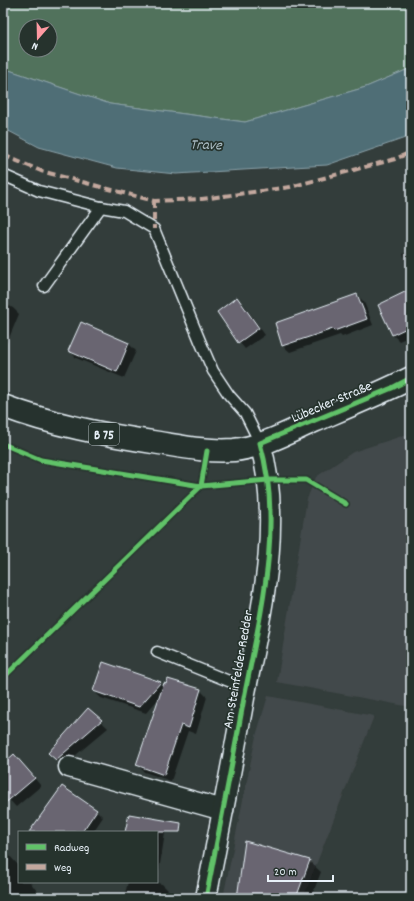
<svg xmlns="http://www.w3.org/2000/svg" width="414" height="901" viewBox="0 0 414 901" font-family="Dekko,sans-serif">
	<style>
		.built { fill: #43494b }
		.green { fill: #51725b; stroke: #9cb2aa; fill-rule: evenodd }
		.water { fill: #4f6e76; stroke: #8ca2aa }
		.shadow { fill: #0007 }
		.building { fill: #696571; stroke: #e8f1f8 }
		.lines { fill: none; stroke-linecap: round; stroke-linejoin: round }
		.lane-casing { stroke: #e8f1f8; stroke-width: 13 }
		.street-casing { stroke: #e8f1f8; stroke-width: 23 }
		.primary-casing { stroke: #e8f1f8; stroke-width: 25 }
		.lane { stroke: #26332d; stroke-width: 10 }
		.street { stroke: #26332d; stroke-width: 20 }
		.primary { stroke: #26332d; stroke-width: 22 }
		.quiet { stroke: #c3a89e; stroke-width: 4; stroke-dasharray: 8 4; stroke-linecap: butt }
		.cycleway-casing { stroke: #26332d; stroke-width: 8 }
		.cycleway { stroke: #61c268; stroke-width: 5 }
		.labels { text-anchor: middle; stroke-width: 3.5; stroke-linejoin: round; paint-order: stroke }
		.shield { fill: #26332d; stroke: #aeb8bb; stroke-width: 1 }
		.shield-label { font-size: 13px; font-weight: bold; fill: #e8f1f8 }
		.street-label { font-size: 14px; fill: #e8f1f8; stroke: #26332d }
		.water-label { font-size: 15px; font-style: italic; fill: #abbdc4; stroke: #26332d }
	</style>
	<rect width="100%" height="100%" fill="#333d3b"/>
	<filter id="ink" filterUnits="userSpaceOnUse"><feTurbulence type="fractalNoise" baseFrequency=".025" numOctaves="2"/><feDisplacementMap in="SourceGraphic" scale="8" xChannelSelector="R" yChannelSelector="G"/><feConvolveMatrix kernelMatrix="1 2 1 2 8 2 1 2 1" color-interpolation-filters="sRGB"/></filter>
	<g filter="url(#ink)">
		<g class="built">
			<polygon points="411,433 411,707 277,682 307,499 316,477 353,452"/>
			<polygon points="268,696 374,716 303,898 223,898 256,736"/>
		</g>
		<path class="green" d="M3,3H411V68L366,87L245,122L110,104L3,68ZM26,26H50V50H26Z"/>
		<polygon class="water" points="3,68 110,104 245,122 366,87 411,68 411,136 327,165 176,174 117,168 39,147 3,128"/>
		<g class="shadow">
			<polygon points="411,251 411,271 403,254"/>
			<polygon points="357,295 364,302 373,325 342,337 340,335 290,352 283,346"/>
			<polygon points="237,299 244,305 265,335 245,349 239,342"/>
			<polygon points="3,303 13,308 19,314 7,343 3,341"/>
			<polygon points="411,303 411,336 399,341 393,335"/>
			<polygon points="81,324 129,344 136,351 124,378 76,358 70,351"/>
			<polygon points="411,568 411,588 408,585"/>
			<polygon points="411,635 411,679 405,673"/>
			<polygon points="104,663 160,683 164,687 200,690 207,697 196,734 188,731 171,781 144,772 138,765 161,696 146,713 101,698 94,691"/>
			<polygon points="88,709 108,728 63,766 50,753"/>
			<polygon points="21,762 41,786 16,807 3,793 3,765"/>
			<polygon points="96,810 103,817 93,832 30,832"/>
			<polygon points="166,827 157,883 162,884 169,891 168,898 124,898 128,882 157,882 157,832 126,832"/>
			<polygon points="8,854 19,866 19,882 30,882 40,895 35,898 3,898 3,858"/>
			<polygon points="309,861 321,872 311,898 238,898"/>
		</g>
		<g class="building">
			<polygon points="411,289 411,326 392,335 378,305"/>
			<polygon points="357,294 367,319 334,331 333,329 282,346 275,323"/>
			<polygon points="237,297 259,328 238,343 217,312"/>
			<polygon points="81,322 129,343 117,372 68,351"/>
			<polygon points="103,662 161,682 139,707 93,691"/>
			<polygon points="168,679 201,689 189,728 181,725 164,775 136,765 164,683 166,684"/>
			<polygon points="88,708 102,720 56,760 48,753"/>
			<polygon points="14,754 35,778 3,805 3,764"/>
			<polygon points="62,786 97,810 82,832 29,832"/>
			<polygon points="129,814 181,823 180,832 125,832"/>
			<polygon points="245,841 310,860 296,898 237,898"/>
		</g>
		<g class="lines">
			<g class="lane-casing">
				<g id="lane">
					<polyline points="3,175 39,191 101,207 124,211 154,229 200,341 213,371 229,395 245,413 260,443"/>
					<polyline points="44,286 101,207"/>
					<polyline points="157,652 246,688"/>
				</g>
			</g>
			<g class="street-casing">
				<g id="street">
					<polyline points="69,767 223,810"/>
					<path d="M206,898C219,831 232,765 244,698C260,616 284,526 260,443"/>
				</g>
			</g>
			<g class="primary-casing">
				<path id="primary" d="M3,406C53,425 106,435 159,443C184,447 209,452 234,450C262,447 289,432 314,421C347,407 379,394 411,378"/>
			</g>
			<use href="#lane" class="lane"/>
			<use href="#street" class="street"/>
			<use href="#primary" class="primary"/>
			<g class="quiet">
				<polyline points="3,155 41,171 154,201 202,199 290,187 395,159 411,152"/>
				<polyline points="154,201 154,229"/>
			</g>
			<g class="cycleway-casing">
				<g id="cycleway">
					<polyline points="3,444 41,460 201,486 268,480 306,480 346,504"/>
					<polyline points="3,678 201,486 207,451"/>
					<path d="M206,898C219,831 232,765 244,698C260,616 284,526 260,443L392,388L411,378"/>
				</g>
			</g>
			<use href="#cycleway" class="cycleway"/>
		</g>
	</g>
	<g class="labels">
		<rect class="shield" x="89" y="423" width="30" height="22" rx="3"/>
		<g class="shield-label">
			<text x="104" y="439">B 75</text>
		</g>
		<g class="street-label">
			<text transform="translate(331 401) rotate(-23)" y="5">Lübecker Straße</text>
			<text transform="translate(237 669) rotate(-80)" y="5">Am Steinfelder Redder</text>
		</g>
		<g class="water-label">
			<text transform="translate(206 144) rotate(2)" y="5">Trave</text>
		</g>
	</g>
	<rect width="414" height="901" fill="none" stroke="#26332d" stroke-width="16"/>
	<rect x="8" y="8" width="398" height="885" fill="none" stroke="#e8f1f8" stroke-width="1.5" filter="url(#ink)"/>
	<rect x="18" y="831" width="140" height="52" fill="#26332d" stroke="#747f7e"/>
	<rect x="26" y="844" width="20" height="6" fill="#61c268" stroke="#747f7e"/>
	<text x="54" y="851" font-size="12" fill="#e8f1f8">Radweg</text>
	<rect x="26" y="864" width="20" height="6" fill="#c3a89e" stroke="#747f7e"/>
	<text x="54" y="871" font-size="12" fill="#e8f1f8">Weg</text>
	<g transform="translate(38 38) rotate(200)"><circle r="19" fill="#26332d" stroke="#747f7e"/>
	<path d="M0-3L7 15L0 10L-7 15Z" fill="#ff9aa2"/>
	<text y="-6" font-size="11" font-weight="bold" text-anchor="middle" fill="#e8f1f8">N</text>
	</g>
	<path d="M268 875v6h65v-6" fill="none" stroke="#e8f1f8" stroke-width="2"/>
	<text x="274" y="875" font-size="12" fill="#e8f1f8" stroke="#26332d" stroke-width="3" paint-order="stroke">20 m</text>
</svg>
